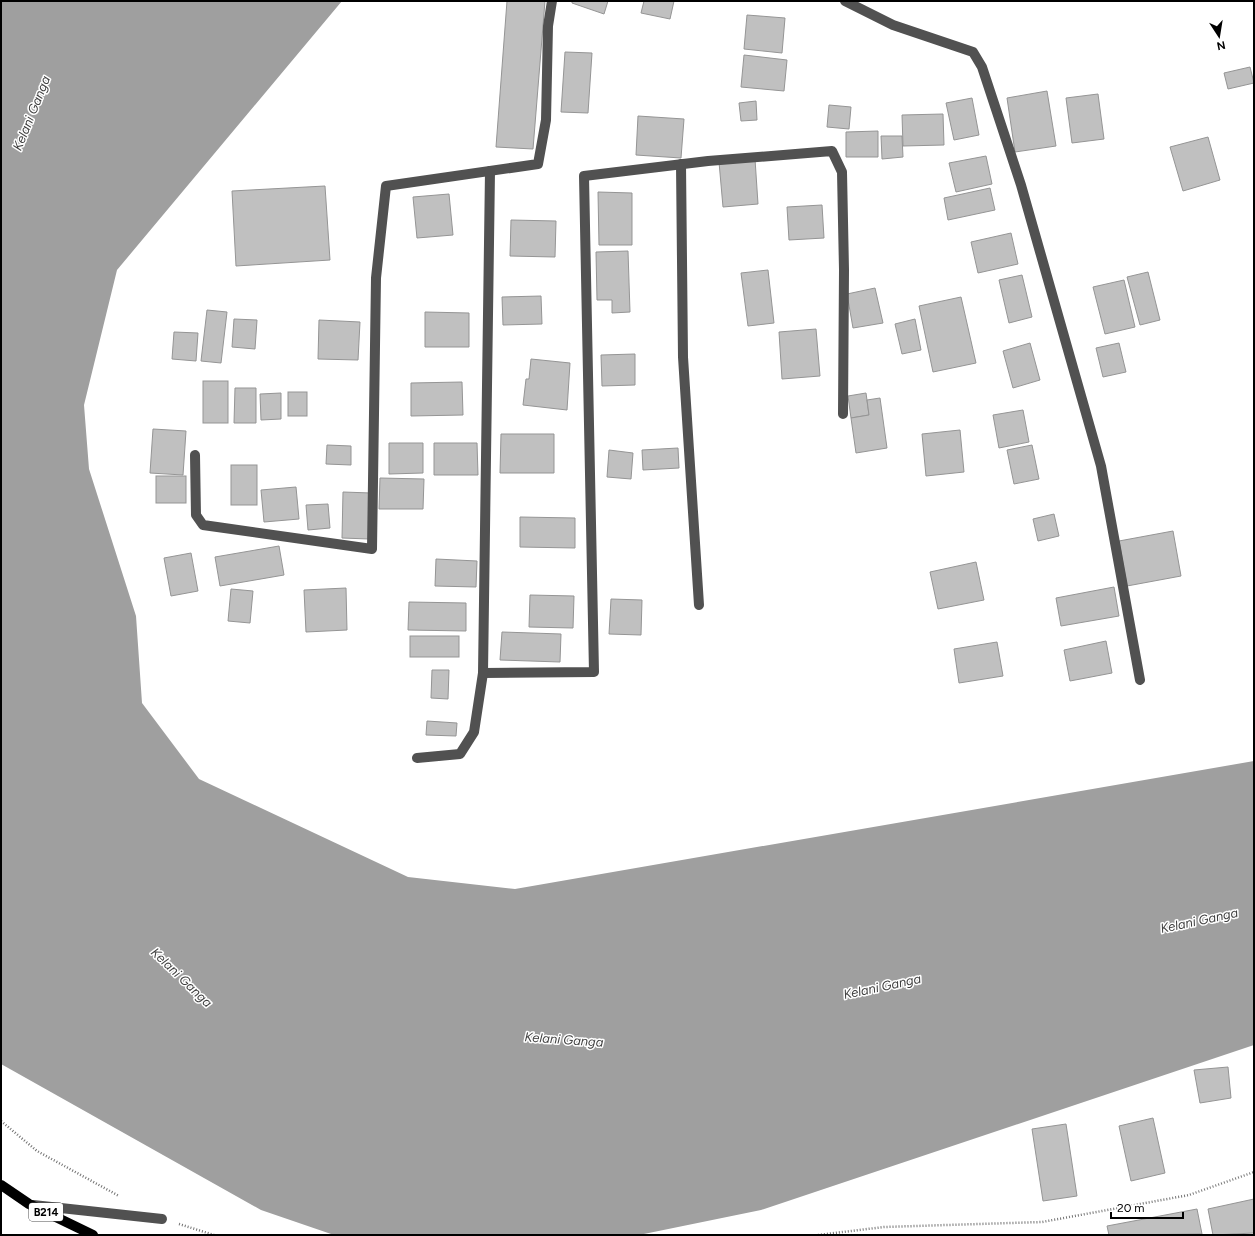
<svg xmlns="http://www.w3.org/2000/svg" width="1255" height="1236" viewBox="0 0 1255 1236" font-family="Figtree,sans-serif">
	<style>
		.water { fill: #9f9f9f }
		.building { fill: #c0c0c0; stroke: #959595 }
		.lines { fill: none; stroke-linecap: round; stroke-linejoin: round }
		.path { stroke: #737373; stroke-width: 2.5; stroke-dasharray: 1 2; stroke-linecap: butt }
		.minor { stroke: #515151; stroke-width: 10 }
		.major { stroke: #000; stroke-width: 10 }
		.labels { text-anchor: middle; stroke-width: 3; stroke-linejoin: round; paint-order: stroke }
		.shield { fill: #fff; stroke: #4c4c4c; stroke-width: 1 }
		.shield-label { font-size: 11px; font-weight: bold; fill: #000 }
		.water-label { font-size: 13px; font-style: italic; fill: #404040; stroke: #fff }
	</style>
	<rect width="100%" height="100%" fill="#fff"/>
	<polygon class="water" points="1,1 342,1 117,270 84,405 89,469 136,616 142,703 199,779 408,877 515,889 1254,761 1254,1045 761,1210 639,1235 334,1235 261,1210 1,1064"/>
	<g class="building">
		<polygon points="507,1 545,1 533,149 496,147"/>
		<polygon points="572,1 608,1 604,14 572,3"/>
		<polygon points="644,1 674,1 670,19 641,13"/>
		<polygon points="747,15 785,18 782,53 744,49"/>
		<polygon points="565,52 592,53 588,113 561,112"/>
		<polygon points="744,55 787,60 784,91 741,87"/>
		<polygon points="1250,67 1254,83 1228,89 1224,73"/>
		<polygon points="1047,91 1056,146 1015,152 1007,98"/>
		<polygon points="1098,94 1104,139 1072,143 1066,98"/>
		<polygon points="972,98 979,135 954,140 946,103"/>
		<polygon points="756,101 757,120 741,121 739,103"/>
		<polygon points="829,105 851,107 849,129 827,127"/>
		<polygon points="943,114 944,145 903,146 902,115"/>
		<polygon points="638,116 684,119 681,158 636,155"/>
		<polygon points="878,131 878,157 846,157 846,132"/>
		<polygon points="881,136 902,136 903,157 882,159"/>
		<polygon points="1208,137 1220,180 1183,191 1170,147"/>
		<polygon points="986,156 992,184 956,192 949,163"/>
		<polygon points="755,159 758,204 723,207 719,162"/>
		<polygon points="325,186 330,260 236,266 232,191"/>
		<polygon points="990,188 995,210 948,220 944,198"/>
		<polygon points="598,192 632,193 632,245 599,245"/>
		<polygon points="449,194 453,235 417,238 413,197"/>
		<polygon points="822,205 824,238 789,240 787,207"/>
		<polygon points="511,220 556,221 555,257 510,256"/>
		<polygon points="1011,233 1018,264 978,273 971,242"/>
		<polygon points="628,251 630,312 612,313 612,300 597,300 596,252"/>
		<polygon points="768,270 774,323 748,326 741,273"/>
		<polygon points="1148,272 1160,320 1140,325 1127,277"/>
		<polygon points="1022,275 1032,317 1009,323 999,280"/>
		<polygon points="1124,280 1135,327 1105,334 1093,287"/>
		<polygon points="875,288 883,323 853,328 847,294"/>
		<polygon points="541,296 542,324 503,325 502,297"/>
		<polygon points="961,297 976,363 933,372 919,306"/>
		<polygon points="207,310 227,312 221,363 201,361"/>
		<polygon points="425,312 469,313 469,347 425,347"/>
		<polygon points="234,319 257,320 255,349 232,347"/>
		<polygon points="915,319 921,350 902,354 895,324"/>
		<polygon points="319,320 360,322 358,360 318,359"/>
		<polygon points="816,329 820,376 782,379 779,332"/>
		<polygon points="174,332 198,333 196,361 172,359"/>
		<polygon points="1030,343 1040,380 1013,388 1003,351"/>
		<polygon points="1119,343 1126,372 1103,377 1096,348"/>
		<polygon points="635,354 635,385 602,386 601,355"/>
		<polygon points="531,359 570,363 567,410 523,405 526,379 529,379"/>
		<rect x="203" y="381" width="25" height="42"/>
		<polygon points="462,382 463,415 411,416 411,383"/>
		<polygon points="235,388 256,388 256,423 234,423"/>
		<rect x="288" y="392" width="19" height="24"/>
		<polygon points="281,393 281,419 261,420 260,394"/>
		<polygon points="866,393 869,415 851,418 848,396"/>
		<polygon points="880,398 887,448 856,453 851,418 869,415 867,400"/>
		<polygon points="1023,410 1029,442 999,448 993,415"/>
		<polygon points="153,429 186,431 183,475 150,473"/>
		<polygon points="960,430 964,472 926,476 922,434"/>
		<polygon points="501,434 554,434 554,473 500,473"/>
		<polygon points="389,443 423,443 423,473 389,474"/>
		<polygon points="434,443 477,443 478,475 434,475"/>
		<polygon points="327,445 351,446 351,465 326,464"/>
		<polygon points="1032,445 1039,479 1014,484 1007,450"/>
		<polygon points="678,448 679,468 643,470 642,450"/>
		<polygon points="609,450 633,453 631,479 607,477"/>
		<rect x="231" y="465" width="26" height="40"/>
		<rect x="156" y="476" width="30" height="27"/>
		<polygon points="380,478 424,479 423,509 379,509"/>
		<polygon points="296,487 299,519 264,522 261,490"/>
		<polygon points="343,492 371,493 369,539 342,538"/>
		<polygon points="328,504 330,528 308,530 306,505"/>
		<polygon points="1054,514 1059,536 1038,541 1033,519"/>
		<polygon points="520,517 575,518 575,548 520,547"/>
		<polygon points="1173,531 1181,576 1127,586 1119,541"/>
		<polygon points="279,546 284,575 220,586 215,557"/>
		<polygon points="191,553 198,591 171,596 164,558"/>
		<polygon points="436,559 477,561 476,587 435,586"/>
		<polygon points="976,562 984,600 938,609 930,572"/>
		<polygon points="1114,587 1119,616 1061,626 1056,598"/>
		<polygon points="346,588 347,630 306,632 304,590"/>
		<polygon points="231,589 253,591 250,623 228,621"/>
		<polygon points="530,595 574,596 573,628 529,627"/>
		<polygon points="611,599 642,600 641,635 609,634"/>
		<polygon points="409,602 466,603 466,631 408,630"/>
		<polygon points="502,632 561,634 560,662 500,660"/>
		<rect x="410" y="636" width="49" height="21"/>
		<polygon points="1106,641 1112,673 1070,681 1064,650"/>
		<polygon points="997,642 1003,676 959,683 954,649"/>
		<polygon points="432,670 449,670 448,699 431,698"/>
		<polygon points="427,721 457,723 456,736 426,735"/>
		<polygon points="1228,1067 1231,1098 1200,1103 1194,1070"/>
		<polygon points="1153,1118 1165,1173 1131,1181 1119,1126"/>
		<polygon points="1066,1124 1077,1196 1043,1201 1032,1129"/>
		<polygon points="1254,1199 1254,1233 1213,1235 1208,1209"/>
		<polygon points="1197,1209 1202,1234 1109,1235 1107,1226"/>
	</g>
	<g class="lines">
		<g class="path">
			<polyline points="1,1121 37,1151 119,1196"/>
			<polyline points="179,1224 214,1235"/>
			<polyline points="818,1235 884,1227 1042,1222 1189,1195 1254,1172"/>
		</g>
		<g class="minor">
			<polyline points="845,1 893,25 973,52 982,67 1021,185 1101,466 1140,680"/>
			<polyline points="681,164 683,357 699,605"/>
			<polyline points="195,455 196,515 203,525 372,549 376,278 386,186 538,164 546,120 548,26 552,1"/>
			<polyline points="483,673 594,672 584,176 708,161 832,151 842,172 844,270 843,414"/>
			<polyline points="417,758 460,754 474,732 483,673 490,171"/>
			<polyline points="33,1205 162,1219"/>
		</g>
		<polyline class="major" points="1,1185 29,1204 93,1235"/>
	</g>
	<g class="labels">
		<rect class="shield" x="29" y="1203" width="34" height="18" rx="3"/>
		<g class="shield-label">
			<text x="46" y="1216">B214</text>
		</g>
		<g class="water-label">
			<text transform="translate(31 113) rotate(-68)" y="5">Kelani Ganga</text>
			<text transform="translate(1199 920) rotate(-12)" y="5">Kelani Ganga</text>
			<text transform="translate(182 977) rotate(44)" y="5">Kelani Ganga</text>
			<text transform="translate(882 986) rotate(-12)" y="5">Kelani Ganga</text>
			<text transform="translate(564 1039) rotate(4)" y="5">Kelani Ganga</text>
		</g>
	</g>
	<rect width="1255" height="1236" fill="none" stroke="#000000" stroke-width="4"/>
	<g transform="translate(1219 36) rotate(168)" stroke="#ffffff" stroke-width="3" paint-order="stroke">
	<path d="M0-3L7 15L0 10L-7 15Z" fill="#000000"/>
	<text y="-6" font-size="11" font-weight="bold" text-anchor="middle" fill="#000000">N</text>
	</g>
	<path d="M1111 1212v6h72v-6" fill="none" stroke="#000000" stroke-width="2"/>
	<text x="1117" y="1212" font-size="12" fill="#000000" stroke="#ffffff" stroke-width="3" paint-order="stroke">20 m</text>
</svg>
